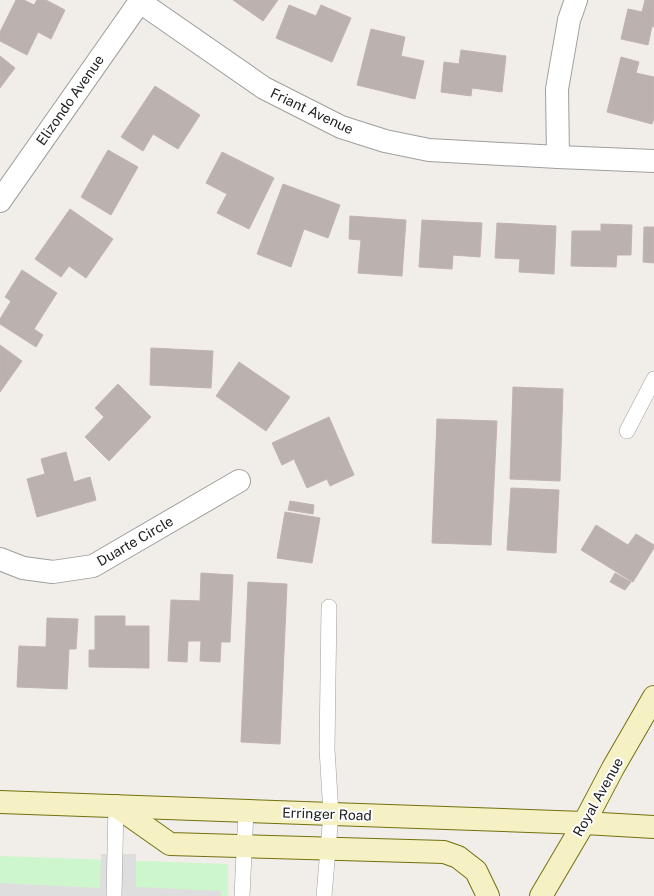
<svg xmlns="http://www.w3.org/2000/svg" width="654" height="896" viewBox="0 0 654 896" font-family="'Public Sans',sans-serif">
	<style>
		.park { fill: #cef6cc }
		.parking { fill: #dedede }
		.building { fill: #bbb2af; stroke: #c2b3ad }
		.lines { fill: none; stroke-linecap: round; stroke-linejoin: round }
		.lane-casing { stroke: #9f9f9f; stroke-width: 16 }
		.street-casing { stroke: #9f9f9f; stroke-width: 24 }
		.secondary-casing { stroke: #73700f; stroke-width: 24 }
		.lane { stroke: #fff; stroke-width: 15 }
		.street { stroke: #fff; stroke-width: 22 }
		.secondary { stroke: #f5f1c4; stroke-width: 22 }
		.labels { text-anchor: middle; stroke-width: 4; stroke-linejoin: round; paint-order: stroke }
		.street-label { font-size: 14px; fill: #222; stroke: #fff }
	</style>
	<rect width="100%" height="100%" fill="#f1eeea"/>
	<polygon class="park" points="0,856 228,864 228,896 0,896"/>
	<polygon class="parking" points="101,854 136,854 136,887 221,891 221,896 0,896 0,883 100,888"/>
	<g class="building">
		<polygon points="16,0 24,0 34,5 37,0 46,0 65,10 51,39 38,32 27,55 0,41 0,32"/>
		<polygon points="233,0 278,0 263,21"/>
		<polygon points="645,0 654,0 654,27 652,26 648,45 621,39 628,9 642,12"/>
		<polygon points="289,5 316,16 321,5 351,18 332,62 276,38"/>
		<polygon points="371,29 405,37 401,56 424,61 415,99 357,85"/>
		<polygon points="461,50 506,56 502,92 472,88 471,96 441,92 444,62 459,64"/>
		<polygon points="0,56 15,68 0,88"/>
		<polygon points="621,57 639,62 636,73 654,77 654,118 652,124 607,112"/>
		<polygon points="155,86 200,115 178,149 153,134 143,151 121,137"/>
		<polygon points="108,150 138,167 111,215 81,197"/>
		<polygon points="222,152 274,178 249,229 217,213 227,194 206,183"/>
		<polygon points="283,184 340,205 328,238 304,229 291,267 257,254"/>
		<polygon points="70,209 113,239 86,278 69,266 61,277 35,259"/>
		<polygon points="350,216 406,220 402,276 358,273 361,240 349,239"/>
		<polygon points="422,220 482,223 480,257 453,255 452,269 419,267"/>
		<polygon points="497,223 556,226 554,274 519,272 520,259 495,258"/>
		<polygon points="601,224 632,225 631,255 617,255 616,267 571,266 572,231 601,231"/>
		<polygon points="644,227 654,227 654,263 643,262"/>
		<polygon points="22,270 57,293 34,329 43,335 36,347 0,324 0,319 11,301 5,297"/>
		<polygon points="0,345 22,361 0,392"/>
		<polygon points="151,348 213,351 211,388 150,385"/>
		<polygon points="239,362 290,397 266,431 216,396"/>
		<polygon points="118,384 151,417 109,461 85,437 104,417 95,408"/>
		<polygon points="513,387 563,389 560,481 510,479"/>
		<polygon points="329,417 354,475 330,486 327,479 307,488 294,459 282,465 272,443"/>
		<polygon points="437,419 497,421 491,545 432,543"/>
		<polygon points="66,452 74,482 90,477 96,500 37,517 27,479 45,474 41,459"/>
		<polygon points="511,488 559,490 556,553 507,550"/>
		<polygon points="290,501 314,505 313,514 288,510"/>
		<polygon points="285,512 320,518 312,563 277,558"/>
		<polygon points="596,525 628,545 636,534 654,545 654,548 633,582 581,550"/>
		<polygon points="201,573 233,575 230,642 221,642 220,662 200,661 201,641 188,641 187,662 168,661 171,600 200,601"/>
		<polygon points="615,573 631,582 625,590 610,582"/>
		<polygon points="248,582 287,584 280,744 241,742"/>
		<polygon points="95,616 125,616 125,626 149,626 149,668 89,667 89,650 95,650"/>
		<polygon points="47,618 78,619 76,649 69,649 67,689 17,687 19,646 46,647"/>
	</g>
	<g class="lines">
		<g class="lane-casing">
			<g id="lane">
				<polyline points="627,431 654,379"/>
				<polyline points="114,896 116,806"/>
				<polyline points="242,896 246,811"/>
				<polyline points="324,896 331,814 327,749 329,607"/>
			</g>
		</g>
		<g class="street-casing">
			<g id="street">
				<polyline points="140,2 264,88 341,127 385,141 429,150 558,157 654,161"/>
				<polyline points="558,157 557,89 569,20 576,0"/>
				<polyline points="0,201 141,0"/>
				<polyline points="0,559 23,568 53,572 93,566 239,481"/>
			</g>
		</g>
		<g class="secondary-casing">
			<g id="secondary">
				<polyline points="0,802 584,823 654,827"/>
				<polyline points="116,806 170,844 444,852 458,857 476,871 488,896"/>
				<polyline points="541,896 584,823 613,768 654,697"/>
			</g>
		</g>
		<use href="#lane" class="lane"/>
		<use href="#street" class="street"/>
		<use href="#secondary" class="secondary"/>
	</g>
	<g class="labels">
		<g class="street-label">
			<text transform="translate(70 100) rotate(-55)" y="5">Elizondo Avenue</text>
			<text transform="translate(312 111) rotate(25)" y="5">Friant Avenue</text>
			<text transform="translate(135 541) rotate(-30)" y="5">Duarte Circle</text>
			<text transform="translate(598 797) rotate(-61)" y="5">Royal Avenue</text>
			<text transform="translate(327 814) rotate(2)" y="5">Erringer Road</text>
		</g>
	</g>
</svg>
